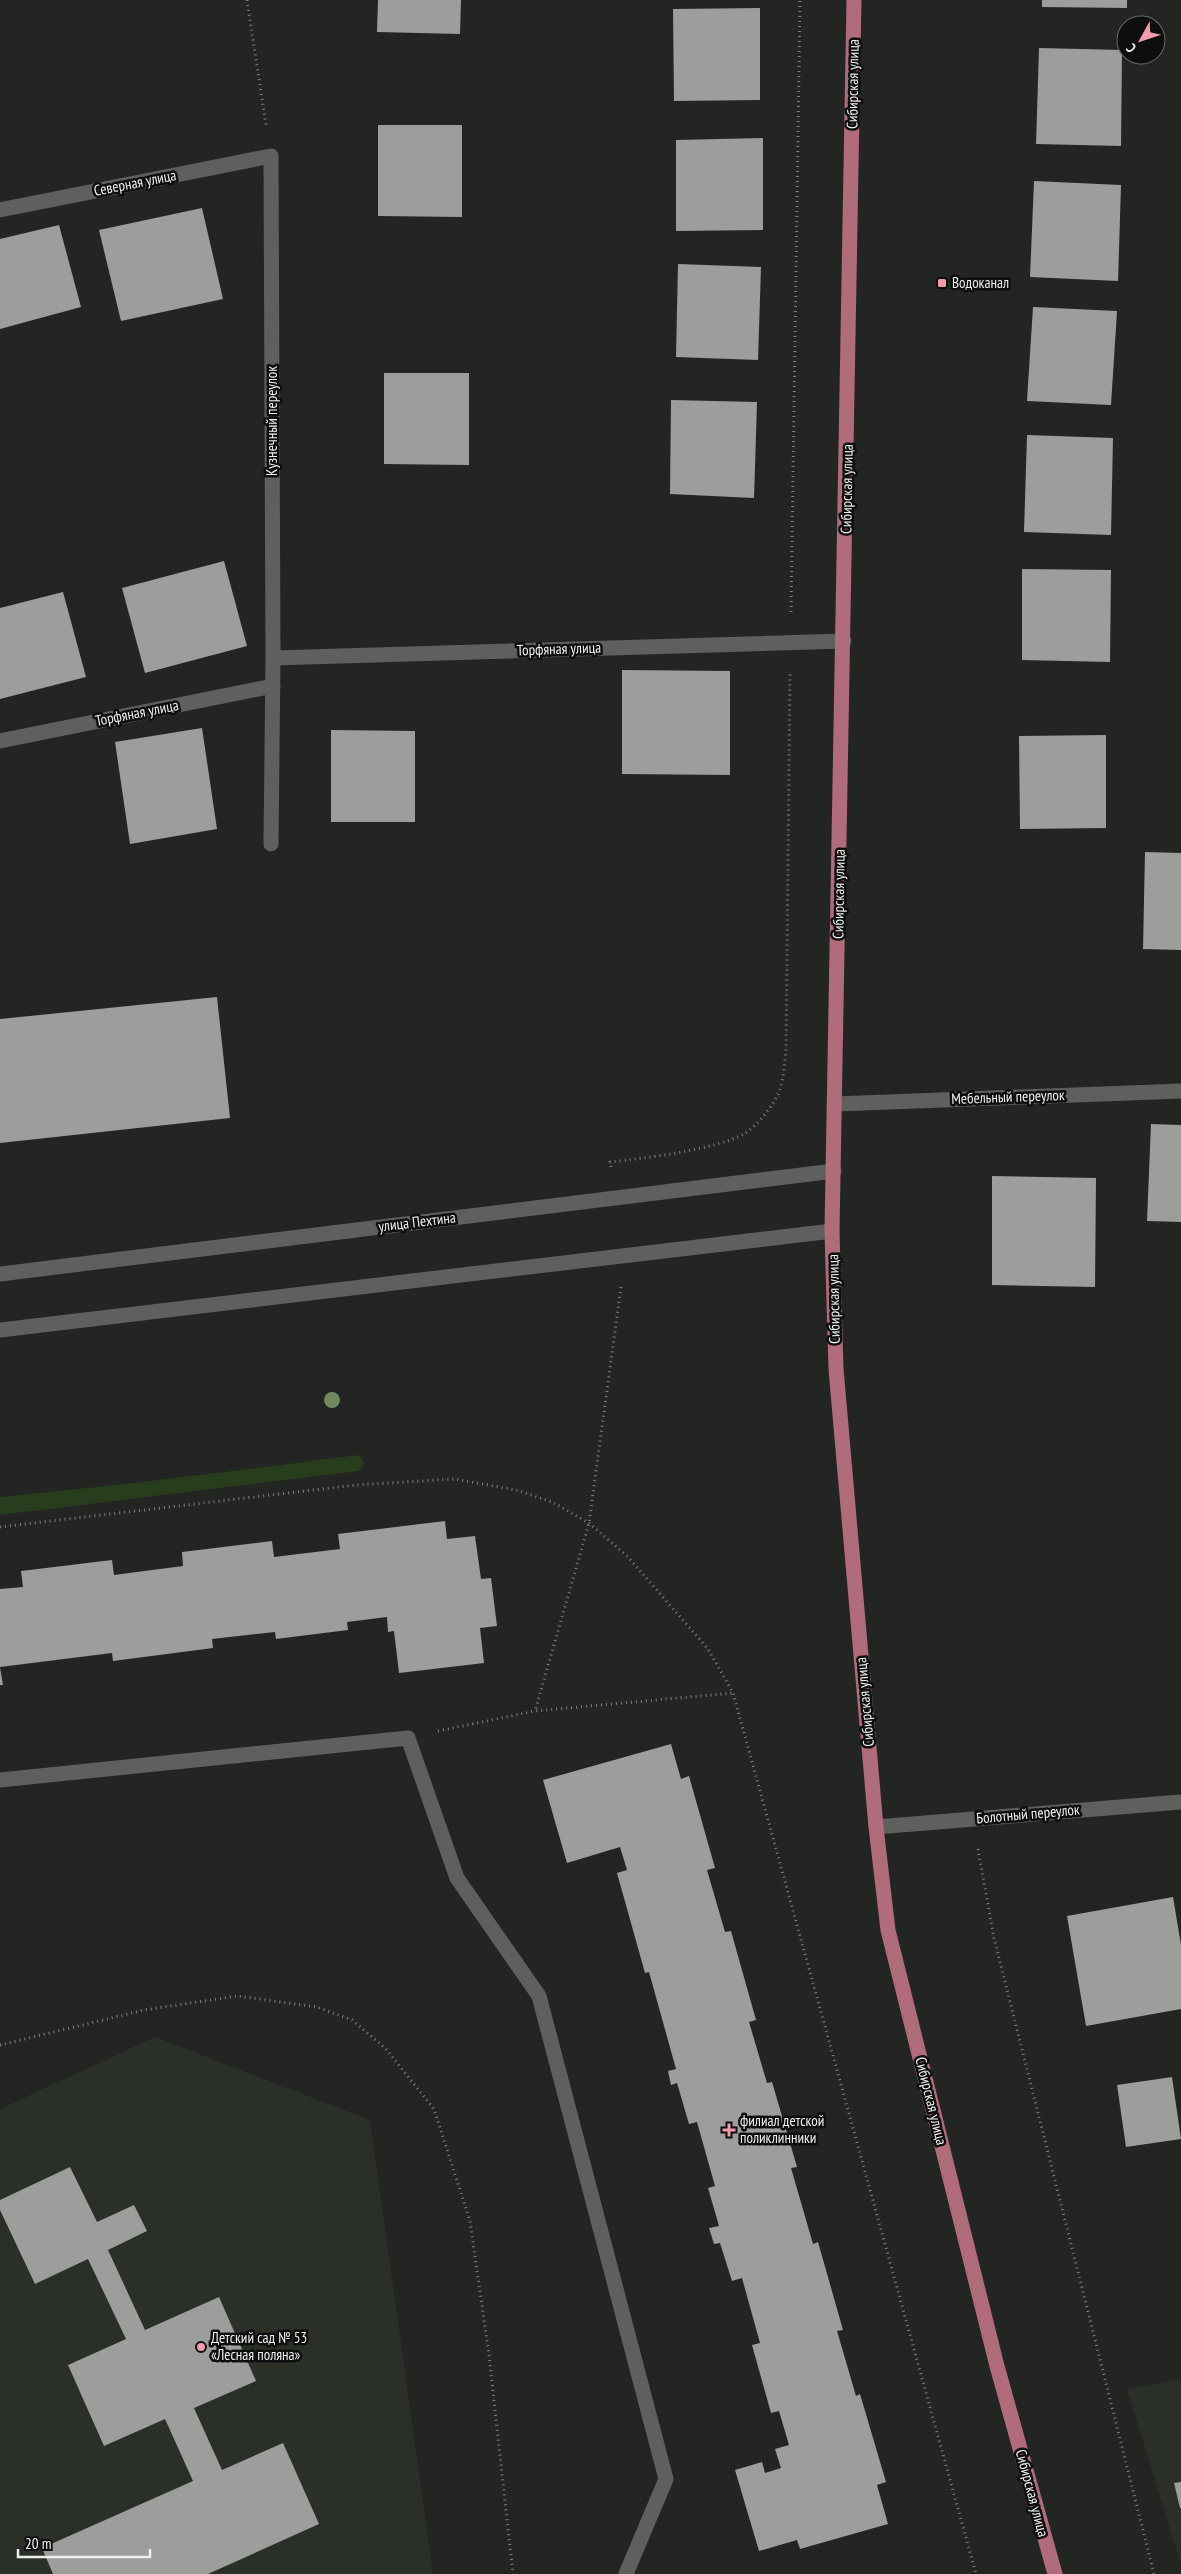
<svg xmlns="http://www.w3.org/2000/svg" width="1181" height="2574" viewBox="0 0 1181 2574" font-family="'PT Sans Narrow',sans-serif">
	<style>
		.built { fill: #2a3028 }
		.green { fill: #273d1d }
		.building { fill: #9b9e9a }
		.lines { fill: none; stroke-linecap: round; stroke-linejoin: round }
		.path { stroke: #7f817f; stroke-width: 3; stroke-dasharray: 1 4; stroke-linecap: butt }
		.minor { stroke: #5d605c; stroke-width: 15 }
		.major { stroke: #b16c7b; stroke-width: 15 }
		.tree { fill: #6f8963 }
		.poi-dot { fill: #f39aab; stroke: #0d0e0d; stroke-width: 2 }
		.labels { text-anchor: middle; stroke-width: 5; stroke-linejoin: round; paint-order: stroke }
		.street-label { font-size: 15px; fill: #eef0ee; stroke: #0d0e0d }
		.poi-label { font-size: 15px; fill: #eef0ee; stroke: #0d0e0d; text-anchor: start }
	</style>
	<rect width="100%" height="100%" fill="#232522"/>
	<g class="built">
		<polygon points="155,2037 370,2120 433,2574 0,2574 0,2109"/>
		<polygon points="1181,2379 1181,2565 1127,2389"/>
	</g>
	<polygon class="green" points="359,1455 364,1463 359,1471 0,1515 0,1497 135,1483"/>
	<g class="building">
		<polygon points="378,0 461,0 460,34 377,32"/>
		<polygon points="1042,0 1127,0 1127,8 1042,7"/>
		<polygon points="760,8 760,100 674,101 673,9"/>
		<polygon points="1039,48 1122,50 1121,146 1036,144"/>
		<polygon points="378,125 462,125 462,217 378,216"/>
		<polygon points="763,138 763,230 676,231 676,140"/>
		<polygon points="1034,181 1121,185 1118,281 1030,277"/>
		<polygon points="202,208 223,299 121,321 99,230"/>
		<polygon points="59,225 81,307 0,329 0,239"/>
		<polygon points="678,264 761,267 758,360 676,357"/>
		<polygon points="1033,307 1117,311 1111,405 1027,401"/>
		<polygon points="384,373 469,373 469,465 384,464"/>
		<polygon points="671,400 757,402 754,498 670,494"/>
		<polygon points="1027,435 1113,438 1111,535 1024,532"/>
		<polygon points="224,561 247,646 145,673 122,588"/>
		<polygon points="1022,569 1111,570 1110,662 1022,660"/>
		<polygon points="63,592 86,677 0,699 0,608"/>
		<polygon points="622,670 730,671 730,775 622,774"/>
		<polygon points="202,728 217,829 130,844 115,742"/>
		<polygon points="331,730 415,731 415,822 331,822"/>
		<polygon points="1106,735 1106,828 1020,829 1019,736"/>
		<polygon points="1145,852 1181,853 1181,950 1143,949"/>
		<polygon points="217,997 230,1118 0,1143 0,1019"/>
		<polygon points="1151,1124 1181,1125 1181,1222 1147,1221"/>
		<polygon points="992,1176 1096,1178 1095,1287 992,1285"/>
		<polygon points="445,1521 447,1539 475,1536 481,1579 491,1578 497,1626 480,1628 484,1663 399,1673 394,1631 388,1632 387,1617 347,1622 348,1630 276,1639 275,1632 212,1639 213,1648 113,1661 112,1653 0,1667 0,1589 23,1587 21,1571 112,1560 114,1575 183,1566 182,1552 272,1541 274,1557 340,1549 338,1534"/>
		<polygon points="0,1667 3,1685 0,1685"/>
		<polygon points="671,1744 681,1779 689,1776 715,1868 707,1870 725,1932 731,1931 756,2020 749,2022 767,2083 772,2082 797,2167 791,2168 813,2244 818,2242 843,2330 837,2331 856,2396 860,2394 886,2482 877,2485 888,2524 800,2549 797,2540 759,2551 735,2470 762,2462 765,2473 781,2468 775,2449 789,2445 779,2411 771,2413 752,2345 760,2343 742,2278 732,2281 720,2243 714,2244 709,2228 719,2226 708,2188 715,2186 697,2122 689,2124 677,2083 671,2085 668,2071 676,2069 649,1972 645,1973 617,1873 627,1870 620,1847 567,1863 543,1780"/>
		<polygon points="1173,1897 1181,1945 1181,2009 1086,2026 1067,1916"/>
		<polygon points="1172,2077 1181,2139 1126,2147 1117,2085"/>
		<polygon points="70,2167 97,2222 134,2205 147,2231 108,2250 145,2330 219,2297 256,2381 194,2408 222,2470 283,2443 319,2524 208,2574 53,2574 42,2548 193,2481 165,2419 104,2446 68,2365 126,2339 88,2259 35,2284 0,2210 0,2200"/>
		<polygon points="1181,2482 1181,2508 1180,2508 1174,2483"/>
	</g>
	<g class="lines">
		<g class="path">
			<polyline points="247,0 266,125"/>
			<polyline points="791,612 800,0"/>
			<path d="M611,1167L610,1162C646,1158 714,1150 744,1134C757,1126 775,1104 780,1089C784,1078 784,1064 786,1052L790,673"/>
			<polyline points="621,1287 589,1523 535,1711 733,1693"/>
			<polyline points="0,1527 356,1485 454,1479 516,1490 552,1502 589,1523 628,1557 708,1649 733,1693 976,2574"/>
			<polyline points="438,1731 535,1711"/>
			<polyline points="978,1849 994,1938 1154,2574"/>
			<polyline points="0,2045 144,2010 237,1996 317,2007 352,2020 385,2048 434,2109 470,2221 489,2355 513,2574"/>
		</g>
		<g class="minor">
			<polyline points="0,210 271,156 273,658 271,844"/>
			<polyline points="273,658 844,641"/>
			<polyline points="0,741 273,686"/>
			<polyline points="835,1104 1181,1091"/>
			<polyline points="0,1274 834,1171"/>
			<polyline points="0,1330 832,1231"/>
			<polyline points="0,1780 408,1738 457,1878 539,1996 666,2479 626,2574"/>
			<polyline points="876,1827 1181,1802"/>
		</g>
		<polyline class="major" points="854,0 832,1231 836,1369 876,1827 888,1930 997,2366 1055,2574"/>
	</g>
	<circle class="tree" cx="332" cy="1400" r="8"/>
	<g class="poi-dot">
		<rect x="937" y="278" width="10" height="10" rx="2.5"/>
		<path d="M726.5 2122.5h5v5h5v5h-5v5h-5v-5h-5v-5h5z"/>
		<circle cx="201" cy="2347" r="5"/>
	</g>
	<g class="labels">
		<g class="street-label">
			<text transform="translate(853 84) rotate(-89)" y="5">Сибирская улица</text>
			<text transform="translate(135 183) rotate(-11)" y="5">Северная улица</text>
			<text transform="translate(272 421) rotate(-90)" y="5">Кузнечный переулок</text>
			<text transform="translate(847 489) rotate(-89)" y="5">Сибирская улица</text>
			<text transform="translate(559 649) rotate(-2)" y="5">Торфяная улица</text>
			<text transform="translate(137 713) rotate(-11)" y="5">Торфяная улица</text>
			<text transform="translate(839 894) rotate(-89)" y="5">Сибирская улица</text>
			<text transform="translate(1008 1097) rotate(-2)" y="5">Мебельный переулок</text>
			<text transform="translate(417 1222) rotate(-7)" y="5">улица Пехтина</text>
			<text transform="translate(834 1299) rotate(-91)" y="5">Сибирская улица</text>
			<text transform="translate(865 1702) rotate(-95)" y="5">Сибирская улица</text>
			<text transform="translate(1028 1814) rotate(-5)" y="5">Болотный переулок</text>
			<text transform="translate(931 2101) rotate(76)" y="5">Сибирская улица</text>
			<text transform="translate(1032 2493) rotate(75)" y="5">Сибирская улица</text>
		</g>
		<g class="poi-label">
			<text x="952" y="288">Водоканал</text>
			<text x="740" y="2126">филиал детской<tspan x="740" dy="17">поликлинники</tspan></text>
			<text x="211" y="2343">Детский сад № 53<tspan x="211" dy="17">«Лесная поляна»</tspan></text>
		</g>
	</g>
	<g transform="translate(1141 40) rotate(230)"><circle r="24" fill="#0d0e0d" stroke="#676867"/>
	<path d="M0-4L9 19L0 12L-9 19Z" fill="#f39aab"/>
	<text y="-8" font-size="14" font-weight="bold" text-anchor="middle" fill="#eef0ee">С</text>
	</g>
	<path d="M18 2549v8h132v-8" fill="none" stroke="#eef0ee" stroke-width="2.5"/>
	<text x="25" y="2549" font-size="15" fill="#eef0ee" stroke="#0d0e0d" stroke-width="4" paint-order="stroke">20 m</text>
</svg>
